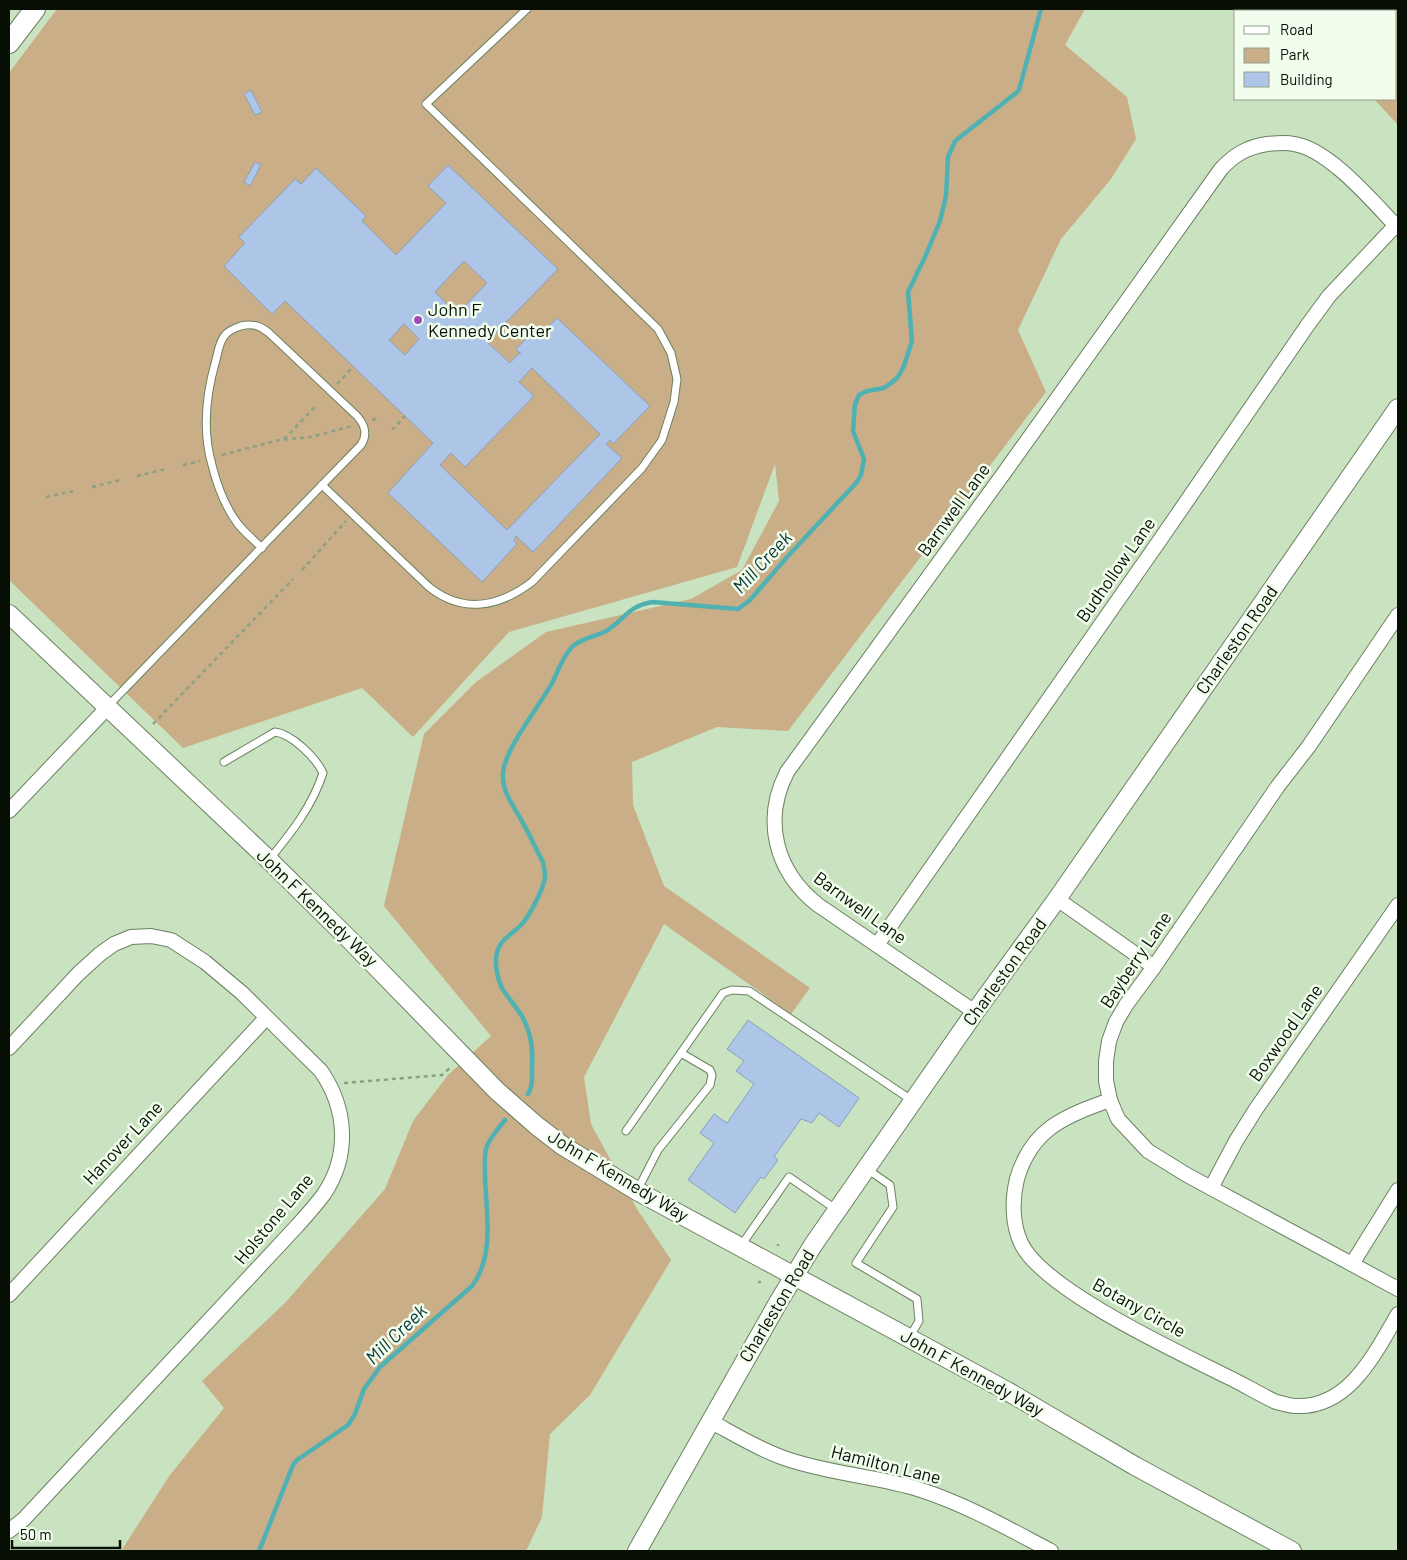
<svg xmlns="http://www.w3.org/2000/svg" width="1407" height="1560" viewBox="0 0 1407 1560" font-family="Barlow,sans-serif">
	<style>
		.green { fill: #c9ae87 }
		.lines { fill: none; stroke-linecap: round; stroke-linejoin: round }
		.stream { stroke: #50b1b2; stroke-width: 4.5 }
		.building { fill: #adc5e6; stroke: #89a0c0; fill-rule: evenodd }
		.service-casing { stroke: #6b8161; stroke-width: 9 }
		.minor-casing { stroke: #6b8161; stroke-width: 16 }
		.tertiary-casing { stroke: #6b8161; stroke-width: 20 }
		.secondary-casing { stroke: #6b8161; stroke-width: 22 }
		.path { stroke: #8ca084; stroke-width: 2.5; stroke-dasharray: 4 4; stroke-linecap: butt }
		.service { stroke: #fff; stroke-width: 7 }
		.minor { stroke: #fff; stroke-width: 14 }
		.tertiary { stroke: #fff; stroke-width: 18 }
		.secondary { stroke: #fff; stroke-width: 20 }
		.poi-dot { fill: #a14ebd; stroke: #f2feed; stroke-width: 2 }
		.labels { text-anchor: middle; stroke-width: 5; stroke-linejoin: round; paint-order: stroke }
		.poi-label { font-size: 18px; fill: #070e04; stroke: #f2feed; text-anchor: start }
		.street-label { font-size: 18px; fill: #070e04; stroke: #f2feed }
		.water-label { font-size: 19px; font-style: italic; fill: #093839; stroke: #f2feed }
	</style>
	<rect width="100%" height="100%" fill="#c9e2bf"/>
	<g class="green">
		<polygon points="57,9 1085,9 1065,45 1127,97 1136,139 1111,179 1061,239 1018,330 1046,392 788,731 717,727 632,762 633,805 664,886 810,988 791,1014 664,924 584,1077 591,1124 637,1209 671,1260 590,1395 550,1434 542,1517 526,1551 121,1551 170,1475 224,1408 202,1381 285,1303 385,1189 413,1121 448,1075 491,1036 384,906 424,734 476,682 546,632 691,599 742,570 779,501 775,464 737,567 509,632 413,737 362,688 183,748 9,580 9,73"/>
		<polygon points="1259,9 1398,9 1398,125 1374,99 1396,99 1396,11 1265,11"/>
	</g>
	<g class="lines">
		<g class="stream">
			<path d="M528,1094C533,1086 532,1078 532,1069C533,1051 532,1037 524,1020C512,997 498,994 496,964C495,941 508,938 521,925C529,917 544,888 545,877C545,872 544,867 543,862C536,850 531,837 524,825C516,809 501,792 503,773C505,748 539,707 552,683C558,672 562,657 572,647C581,638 595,637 606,631C626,619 627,606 653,602L738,609L750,600L788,556L857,482L861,475L864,459L853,431L855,404L859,395L867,391L884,388L891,383L898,377L904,366L912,341L908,292L925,257L940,221L946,196L948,157L955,141L1016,93L1019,90L1041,9"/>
			<path d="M259,1551L293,1465L297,1460L348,1425L355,1414L364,1389L380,1367L472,1286C494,1257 487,1215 485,1180C485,1170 484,1159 486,1149C489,1138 498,1129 505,1120"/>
		</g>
	</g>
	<g class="building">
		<polygon points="251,90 262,112 255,115 244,94"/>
		<polygon points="255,162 261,165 250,186 244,182"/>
		<path d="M448,165L558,269L487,342L510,363L518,354H521L516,349L536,329L541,334L557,318L650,406L613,444L610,440L606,444L622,458L533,552L516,536L514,540L517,544L482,582L388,493L433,443L285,301L272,314L224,266L245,243L239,237L295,179L301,184L316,168L366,216L362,221L396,255L446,203L428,186ZM464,261L487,283L457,314L435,292ZM404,324L419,339L405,355L389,340ZM532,368L600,434L507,530L440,465L451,453L465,467L534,396L519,382Z"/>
		<polygon points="748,1020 859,1098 839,1127 819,1113 812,1123 801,1119 774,1157 778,1160 764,1179 761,1177 735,1213 688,1180 714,1143 700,1133 714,1114 727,1123 754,1084 736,1071 744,1061 727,1049"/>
	</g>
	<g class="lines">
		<g class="service-casing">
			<g id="service">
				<path d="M322,485L429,587C463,614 499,607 532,582L642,468L662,440L674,402L677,379L671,353L658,329L426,104L527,9"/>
				<path d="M107,707C191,620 276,532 361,445C368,434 365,425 357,416L269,333C261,326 253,323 241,326C235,328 229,330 225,335C219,342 218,352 216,360C206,394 202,430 212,465C217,485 225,507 238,524C245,533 254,540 262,548"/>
				<path d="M224,762L275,732C292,734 316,758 323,773C312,807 291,833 269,860"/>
				<polyline points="626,1131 723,993 732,990 749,991 913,1101"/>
				<polyline points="867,1169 890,1185 893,1207 856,1263 917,1299 919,1321 909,1338"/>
				<polyline points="637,1191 658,1150 710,1085 712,1075 710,1070 681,1053"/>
				<polyline points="740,1247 789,1177 837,1210"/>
			</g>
		</g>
		<g class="minor-casing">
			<g id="minor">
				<polyline points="1398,615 1309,746 1278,786 1154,967 1126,1005 1116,1022 1109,1041 1106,1061 1106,1081 1110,1100 1118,1119 1148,1151 1187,1175 1398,1289"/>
				<polyline points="9,811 107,708"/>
				<polyline points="1057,899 1154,967"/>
				<polyline points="877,945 1160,540 1307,326 1329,296 1396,225"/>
				<path d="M975,1012L818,905C776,872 762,821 787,772L1004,473L1221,169C1234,155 1247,147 1267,144C1276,143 1286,142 1294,144C1329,149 1374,203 1398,228"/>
				<path d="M9,1048L78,974L100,954L114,944L131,937L151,936L171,940L205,962L242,993L321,1071C347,1109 350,1155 324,1194C316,1205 306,1216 297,1226L24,1519L9,1531"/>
				<path d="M1110,1100C1065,1116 1031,1129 1017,1179C1012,1199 1012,1224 1021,1243C1042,1289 1178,1352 1226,1376C1243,1384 1259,1394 1276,1402C1282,1403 1289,1406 1295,1406C1349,1409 1375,1353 1398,1314"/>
				<polyline points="1211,1188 1236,1141 1256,1109 1398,905"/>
				<polyline points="1352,1264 1398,1190"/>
				<polyline points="9,1295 266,1018"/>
				<path d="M710,1421C734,1434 758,1449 784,1458C829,1474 876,1476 921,1490C967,1505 1009,1529 1051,1551"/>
			</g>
		</g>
		<g class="tertiary-casing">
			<g id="tertiary">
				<polyline points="9,614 269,860 347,937 497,1091 537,1126 563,1146 637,1191 1007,1391 1135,1466 1292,1551"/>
				<polyline points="637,1551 779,1301 813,1245 975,1012 1057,899 1398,408"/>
			</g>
		</g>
		<g class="secondary-casing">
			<polyline id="secondary" points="9,43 35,9"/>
		</g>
		<g class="path">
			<polyline points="337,384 353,367"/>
			<polyline points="372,420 380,418"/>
			<polyline points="392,430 405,416"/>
			<polyline points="284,439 316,406"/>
			<polyline points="222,455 279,440 311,437 352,426"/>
			<polyline points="183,465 200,461"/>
			<polyline points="137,476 166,469"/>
			<polyline points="92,487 120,480"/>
			<polyline points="46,497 74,491"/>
			<polyline points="302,570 346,521"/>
			<polyline points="153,724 293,579"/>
			<polyline points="344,1083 442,1075 452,1066"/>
			<polyline points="778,1244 778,1246"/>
			<polyline points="758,1282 761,1282"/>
		</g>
		<use href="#service" class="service"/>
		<use href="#minor" class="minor"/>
		<use href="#tertiary" class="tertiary"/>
		<use href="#secondary" class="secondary"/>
	</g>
	<circle class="poi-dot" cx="418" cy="320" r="5"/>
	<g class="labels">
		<g class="poi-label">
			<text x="428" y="316">John F<tspan x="428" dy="21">Kennedy Center</tspan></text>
		</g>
		<g class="street-label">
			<text transform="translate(954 510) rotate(-54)" y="6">Barnwell Lane</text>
			<text transform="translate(1116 570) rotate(-55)" y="6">Budhollow Lane</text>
			<text transform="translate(1237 640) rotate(-55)" y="6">Charleston Road</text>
			<text transform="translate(317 908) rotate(44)" y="6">John F Kennedy Way</text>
			<text transform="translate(860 908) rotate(36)" y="6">Barnwell Lane</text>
			<text transform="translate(1136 960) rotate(-56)" y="6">Bayberry Lane</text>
			<text transform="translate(1005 972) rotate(-54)" y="6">Charleston Road</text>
			<text transform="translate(1286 1033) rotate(-55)" y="6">Boxwood Lane</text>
			<text transform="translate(123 1143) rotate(-47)" y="6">Hanover Lane</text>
			<text transform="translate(618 1176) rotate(31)" y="6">John F Kennedy Way</text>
			<text transform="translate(274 1219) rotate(-50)" y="6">Holstone Lane</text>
			<text transform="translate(777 1306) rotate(-59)" y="6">Charleston Road</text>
			<text transform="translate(1139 1308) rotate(29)" y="6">Botany Circle</text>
			<text transform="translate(972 1373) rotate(29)" y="6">John F Kennedy Way</text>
			<text transform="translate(886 1465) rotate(14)" y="6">Hamilton Lane</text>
		</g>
		<g class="water-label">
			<text transform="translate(762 562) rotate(-47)" y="7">Mill Creek</text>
			<text transform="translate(396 1334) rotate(-44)" y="7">Mill Creek</text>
		</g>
	</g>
	<rect width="1407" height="1560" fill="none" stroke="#070e04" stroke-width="20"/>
	<rect x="1234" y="10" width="162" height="90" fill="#f2feed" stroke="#949e90"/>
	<rect x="1244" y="26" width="25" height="8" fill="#ffffff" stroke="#949e90"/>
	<text x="1280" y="35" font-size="15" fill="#070e04">Road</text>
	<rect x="1244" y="48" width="25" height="15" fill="#c9ae87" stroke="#949e90"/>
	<text x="1280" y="60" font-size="15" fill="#070e04">Park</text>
	<rect x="1244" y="72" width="25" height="15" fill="#adc5e6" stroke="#949e90"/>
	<text x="1280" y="85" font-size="15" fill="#070e04">Building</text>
	<path d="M12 1540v8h108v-8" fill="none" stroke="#070e04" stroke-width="2.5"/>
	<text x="20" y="1540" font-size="15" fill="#070e04" stroke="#f2feed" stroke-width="4" paint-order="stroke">50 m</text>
</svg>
